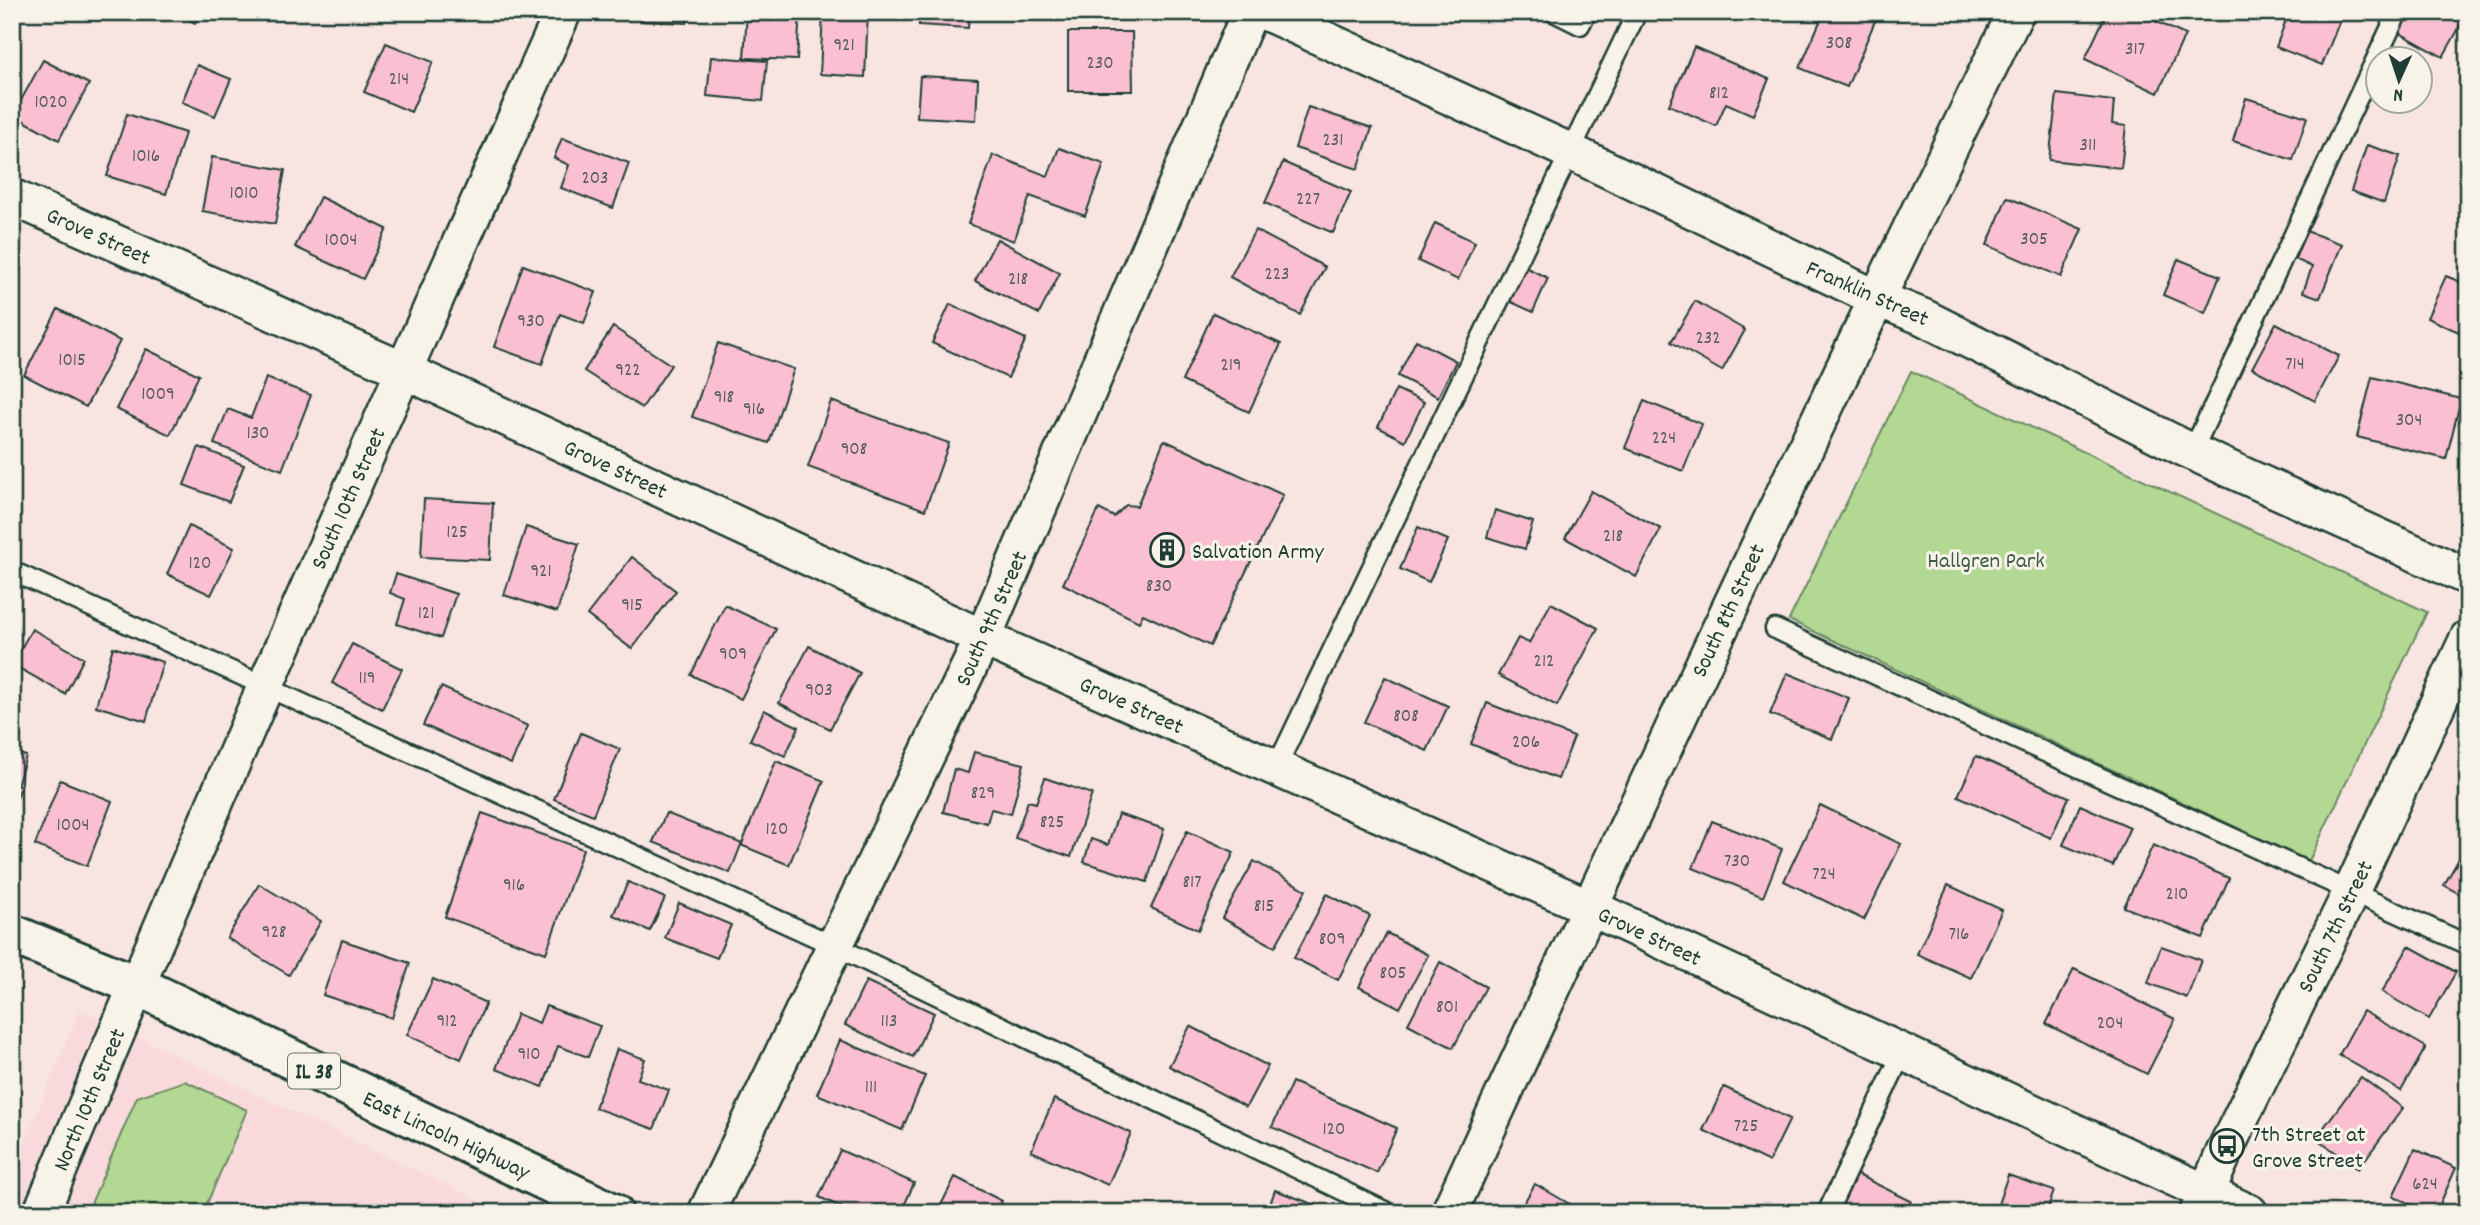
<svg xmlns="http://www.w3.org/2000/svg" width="2480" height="1225" viewBox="0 0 2480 1225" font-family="Dekko,sans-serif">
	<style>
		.built { fill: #f9d9dc }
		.green { fill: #b3d893; stroke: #698a64; stroke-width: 2 }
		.building { fill: #fac0d1; stroke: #1f3d34; stroke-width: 2 }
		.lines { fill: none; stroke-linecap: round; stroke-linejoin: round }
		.service-casing { stroke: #1f3d34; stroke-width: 23 }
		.minor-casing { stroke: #1f3d34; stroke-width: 40 }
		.primary-casing { stroke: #1f3d34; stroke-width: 44 }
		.service { stroke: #f7f3e8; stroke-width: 18 }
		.minor { stroke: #f7f3e8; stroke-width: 35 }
		.primary { stroke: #f7f3e8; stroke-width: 38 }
		.labels { text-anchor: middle; stroke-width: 6; stroke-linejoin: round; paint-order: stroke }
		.number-label { font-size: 19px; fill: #565e5b }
		.shield { fill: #f7f3e8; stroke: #60746a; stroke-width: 2 }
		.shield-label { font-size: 21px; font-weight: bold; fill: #1f3d34 }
		.street-label { font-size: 23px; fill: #1f3d34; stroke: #f7f3e8 }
		.poi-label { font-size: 23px; fill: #1f3d34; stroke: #f7f3e8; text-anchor: start }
		.park-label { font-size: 23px; fill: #3d5c47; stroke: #f7f3e8 }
	</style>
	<rect width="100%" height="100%" fill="#f8e4e1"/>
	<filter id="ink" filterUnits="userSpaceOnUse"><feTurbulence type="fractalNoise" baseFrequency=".0143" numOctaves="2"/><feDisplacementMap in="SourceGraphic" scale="14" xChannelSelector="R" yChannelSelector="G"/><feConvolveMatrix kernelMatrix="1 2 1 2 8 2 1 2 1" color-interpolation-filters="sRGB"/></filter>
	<g filter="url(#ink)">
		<polygon class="built" points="80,1010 505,1213 12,1213 12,1173"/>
		<g class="green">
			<polygon points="1911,371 2427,612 2309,861 1789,620"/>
			<polygon points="185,1081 247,1110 203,1213 87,1213 137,1097"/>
		</g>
		<g class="building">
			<polygon points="175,12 201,12 195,23"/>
			<polygon points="642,12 687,12 687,23 642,21"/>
			<polygon points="747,12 800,12 797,60 744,58"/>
			<polygon points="823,12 868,12 865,77 820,74"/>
			<polygon points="920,12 969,12 968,28 919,25"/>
			<polygon points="1824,12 1878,14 1847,87 1800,68"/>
			<polygon points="2107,12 2136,12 2185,35 2158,93 2085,59"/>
			<polygon points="2289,12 2336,12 2342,15 2322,65 2276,47"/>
			<polygon points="2404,12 2468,12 2443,57 2394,30"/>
			<polygon points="1068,32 1132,32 1133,91 1068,91"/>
			<polygon points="386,43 433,62 411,112 364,92"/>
			<polygon points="1694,47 1769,79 1753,115 1726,103 1716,126 1669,105"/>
			<polygon points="711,57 767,61 763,101 707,96"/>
			<polygon points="43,60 89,84 59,140 13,115"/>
			<polygon points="197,65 231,79 215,116 182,102"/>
			<polygon points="920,76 978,79 976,120 917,117"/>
			<polygon points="2057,94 2114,101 2112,124 2126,126 2121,168 2049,160"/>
			<polygon points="2246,98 2307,117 2293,160 2233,141"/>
			<polygon points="1308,107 1372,128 1358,169 1295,148"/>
			<polygon points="127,114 185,133 166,194 107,176"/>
			<polygon points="562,138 629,163 613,208 561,188 569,165 554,158"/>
			<polygon points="2367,145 2400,156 2384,203 2351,191"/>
			<polygon points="1059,148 1104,164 1085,216 1030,196 1014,241 968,224 993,155 1048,176"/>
			<polygon points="212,157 285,170 275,224 202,211"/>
			<polygon points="1283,162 1351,192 1333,233 1265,203"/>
			<polygon points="320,197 387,229 363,279 295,247"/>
			<polygon points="2007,197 2082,229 2061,277 1987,245"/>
			<polygon points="1435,223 1475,242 1458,280 1418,261"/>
			<polygon points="1255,230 1325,267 1300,315 1230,277"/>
			<polygon points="2306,231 2342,244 2320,298 2303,292 2312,267 2295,259"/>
			<polygon points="997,239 1060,273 1039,314 975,281"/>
			<polygon points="2178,259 2220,276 2205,313 2163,295"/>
			<polygon points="523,265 596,292 584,323 560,314 542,364 494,347"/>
			<polygon points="1525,267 1548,278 1533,312 1509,301"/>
			<polygon points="2446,276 2468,285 2468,336 2427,318"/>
			<polygon points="1695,301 1745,330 1722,371 1671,342"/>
			<polygon points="950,304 1026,339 1008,378 932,343"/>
			<polygon points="58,309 120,341 86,407 24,375"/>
			<polygon points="1213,313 1281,344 1249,412 1182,381"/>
			<polygon points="2276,323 2339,356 2315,401 2252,368"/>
			<polygon points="613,327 671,365 642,408 584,371"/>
			<polygon points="1416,340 1456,361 1438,397 1398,376"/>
			<polygon points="718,343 794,369 769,443 692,417"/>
			<polygon points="146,349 199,375 170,435 116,409"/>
			<polygon points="2372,377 2461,399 2446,459 2357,437"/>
			<polygon points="266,378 311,395 282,470 214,444 228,409 251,418"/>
			<polygon points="1396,389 1424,402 1405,441 1378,427"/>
			<polygon points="831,401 949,443 925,510 808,467"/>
			<polygon points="1644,401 1702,424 1683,471 1625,448"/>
			<polygon points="1164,440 1283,495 1210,646 1143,614 1139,622 1063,584 1099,509 1114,517 1126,505 1137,506"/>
			<polygon points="199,447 244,465 229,502 184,485"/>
			<polygon points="1591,491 1661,529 1636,577 1565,538"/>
			<polygon points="424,499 493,503 490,560 421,557"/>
			<polygon points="1495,510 1533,522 1525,549 1487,537"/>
			<polygon points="189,526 234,548 211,595 167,574"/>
			<polygon points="526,527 579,544 557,612 504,595"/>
			<polygon points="1418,527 1448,540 1429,582 1400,569"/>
			<polygon points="632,557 676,591 632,649 587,615"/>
			<polygon points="396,574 456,594 441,638 397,624 405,599 390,593"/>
			<polygon points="1551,603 1598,628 1557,706 1498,675 1518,638 1529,643"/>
			<polygon points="725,605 776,629 741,699 691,675"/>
			<polygon points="32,629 84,658 65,694 12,664"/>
			<polygon points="352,644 402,669 382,709 332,683"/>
			<polygon points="809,646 860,673 830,729 779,703"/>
			<polygon points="113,647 163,662 146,721 96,706"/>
			<polygon points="1787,673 1849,698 1832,739 1770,714"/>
			<polygon points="1385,677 1448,706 1427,751 1364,722"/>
			<polygon points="441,687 528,726 511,764 423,725"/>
			<polygon points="1487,703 1574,737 1558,779 1471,744"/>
			<polygon points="764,710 799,727 785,756 750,740"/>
			<polygon points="581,733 620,749 593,815 554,799"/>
			<polygon points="12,752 26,756 17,786 21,786 12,814"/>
			<polygon points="974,752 1024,764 1011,814 991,809 987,823 943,812 954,769 968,773"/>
			<polygon points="1976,756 2069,797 2051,838 1958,796"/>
			<polygon points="776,761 824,781 789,865 741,845 730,873 653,842 666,813 742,844"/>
			<polygon points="1045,778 1092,794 1071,857 1015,838 1028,801 1036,803"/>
			<polygon points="60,780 112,801 87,866 35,845"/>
			<polygon points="1820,805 1901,844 1864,920 1784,881"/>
			<polygon points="2080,805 2130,827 2113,866 2063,845"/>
			<polygon points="482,813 583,849 546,953 445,917"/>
			<polygon points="1118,814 1164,829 1147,882 1084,862 1091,839 1108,845"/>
			<polygon points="1712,821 1782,849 1763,897 1693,868"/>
			<polygon points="1187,831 1234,852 1198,930 1151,908"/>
			<polygon points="2153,845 2229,878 2203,938 2124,907"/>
			<polygon points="2467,845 2468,845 2468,899 2444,885"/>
			<polygon points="1254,861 1306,890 1275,947 1222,918"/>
			<polygon points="628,882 665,898 650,931 613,915"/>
			<polygon points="259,884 321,921 289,975 227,938"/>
			<polygon points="1948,885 2002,910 1971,978 1917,954"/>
			<polygon points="1327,894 1370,916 1338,980 1294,958"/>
			<polygon points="679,903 731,925 717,958 665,938"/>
			<polygon points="1387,933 1428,955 1400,1008 1359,987"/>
			<polygon points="342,940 410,963 392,1018 323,995"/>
			<polygon points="2161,946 2201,960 2187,998 2148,983"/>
			<polygon points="2409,946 2456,972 2429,1019 2382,992"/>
			<polygon points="1440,962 1486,987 1453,1048 1408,1024"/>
			<polygon points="2074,969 2175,1019 2147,1074 2046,1024"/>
			<polygon points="433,979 486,1003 461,1059 407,1035"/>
			<polygon points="866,981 934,1013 913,1057 845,1025"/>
			<polygon points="546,1006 600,1026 588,1057 558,1046 543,1087 496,1069 517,1014 539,1023"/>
			<polygon points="2363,1011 2426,1047 2401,1091 2339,1055"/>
			<polygon points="1190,1026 1268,1066 1246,1107 1169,1066"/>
			<polygon points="840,1040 925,1076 902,1130 817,1094"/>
			<polygon points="617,1049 645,1059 638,1079 669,1090 654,1129 595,1108"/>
			<polygon points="2361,1077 2403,1108 2358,1169 2316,1138"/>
			<polygon points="1292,1082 1397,1128 1377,1173 1272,1127"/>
			<polygon points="1724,1087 1790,1119 1769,1162 1703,1130"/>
			<polygon points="1054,1099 1131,1133 1108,1185 1031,1151"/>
			<polygon points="2415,1149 2456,1168 2436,1213 2429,1213 2393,1196"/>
			<polygon points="840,1150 914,1183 901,1213 854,1213 819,1197"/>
			<polygon points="1856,1174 1911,1201 1906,1213 1845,1213 1839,1210"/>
			<polygon points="2008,1175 2054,1191 2046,1213 1995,1213"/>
			<polygon points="955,1177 1002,1201 996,1213 937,1213"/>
			<polygon points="1535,1184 1585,1213 1518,1213"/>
			<polygon points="1275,1190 1337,1213 1267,1213"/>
		</g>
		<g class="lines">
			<g class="service-casing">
				<g id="service">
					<polyline points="1554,12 1580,25 1587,12"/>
					<polyline points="2192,452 2398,12"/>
					<polyline points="12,571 835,946 1389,1213"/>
					<polyline points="1775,629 2468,945"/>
					<polyline points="1276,768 1637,12"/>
					<polyline points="1827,1213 1903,1051"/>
				</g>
			</g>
			<g class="minor-casing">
				<g id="minor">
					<polyline points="1265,12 1571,152 1876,298 1923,317 2192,452 2468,577"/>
					<polyline points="12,197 403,370 983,638 1589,907 2250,1213"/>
					<polyline points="2198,1212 2227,1146 2351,892 2468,638"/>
					<path d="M41,1213C209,810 385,411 563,12"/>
					<polyline points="706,1213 983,638 1250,12"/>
					<path d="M1449,1213C1633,811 1821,410 2016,12"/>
				</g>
			</g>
			<g class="primary-casing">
				<polyline id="primary" points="12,934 136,985 613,1213"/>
			</g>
			<use href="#service" class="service"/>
			<use href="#minor" class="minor"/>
			<use href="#primary" class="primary"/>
		</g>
	</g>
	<defs>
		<g id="building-ring" transform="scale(1.75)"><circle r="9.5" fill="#f7f3e8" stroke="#1f3d34" stroke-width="1.5"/><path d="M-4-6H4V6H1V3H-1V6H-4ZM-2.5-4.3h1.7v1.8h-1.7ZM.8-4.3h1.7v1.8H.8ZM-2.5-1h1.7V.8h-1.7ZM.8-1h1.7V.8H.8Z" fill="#1f3d34"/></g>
		<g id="bus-ring" transform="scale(1.75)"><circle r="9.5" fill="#f7f3e8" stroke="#1f3d34" stroke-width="1.5"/><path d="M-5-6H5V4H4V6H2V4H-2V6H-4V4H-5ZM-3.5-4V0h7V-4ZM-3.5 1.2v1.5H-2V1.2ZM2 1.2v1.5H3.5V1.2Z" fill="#1f3d34"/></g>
	</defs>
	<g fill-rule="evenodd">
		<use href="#building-ring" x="1167" y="550"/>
		<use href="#bus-ring" x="2227" y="1146"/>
	</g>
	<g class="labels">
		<g class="number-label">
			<text x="1839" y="48">308</text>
			<text x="844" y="50">921</text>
			<text x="2135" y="54">317</text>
			<text x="1100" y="68">230</text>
			<text x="399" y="84">214</text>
			<text x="1719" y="98">812</text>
			<text x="51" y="107">1020</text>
			<text x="1333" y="145">231</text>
			<text x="2088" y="150">311</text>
			<text x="146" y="161">1016</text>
			<text x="595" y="183">203</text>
			<text x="244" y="198">1010</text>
			<text x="1308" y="204">227</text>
			<text x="2034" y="244">305</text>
			<text x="341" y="245">1004</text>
			<text x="1277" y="279">223</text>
			<text x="1018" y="284">218</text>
			<text x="531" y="326">930</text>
			<text x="1708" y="343">232</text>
			<text x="72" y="365">1015</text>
			<text x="2295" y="369">714</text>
			<text x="1231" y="370">219</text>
			<text x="628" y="375">922</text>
			<text x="158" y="399">1009</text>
			<text x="724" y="402">918</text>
			<text x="754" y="414">916</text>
			<text x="2409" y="425">304</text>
			<text x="258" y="438">130</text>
			<text x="1664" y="443">224</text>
			<text x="854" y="454">908</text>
			<text x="457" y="537">125</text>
			<text x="1613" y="541">218</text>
			<text x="200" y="568">120</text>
			<text x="541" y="576">921</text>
			<text x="1159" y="591">830</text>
			<text x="632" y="610">915</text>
			<text x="426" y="618">121</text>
			<text x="733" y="659">909</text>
			<text x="1544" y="666">212</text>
			<text x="367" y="683">119</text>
			<text x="819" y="695">903</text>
			<text x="1406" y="721">808</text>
			<text x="1526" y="747">206</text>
			<text x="983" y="798">829</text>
			<text x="1052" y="827">825</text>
			<text x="73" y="830">1004</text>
			<text x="777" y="834">120</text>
			<text x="1737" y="866">730</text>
			<text x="1824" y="879">724</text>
			<text x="1192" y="887">817</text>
			<text x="514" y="890">916</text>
			<text x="2177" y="899">210</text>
			<text x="1264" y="911">815</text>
			<text x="274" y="937">928</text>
			<text x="1959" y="939">716</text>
			<text x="1332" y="944">809</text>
			<text x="1393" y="978">805</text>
			<text x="1447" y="1012">801</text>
			<text x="447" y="1026">912</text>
			<text x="889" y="1026">113</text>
			<text x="2110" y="1028">204</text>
			<text x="529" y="1059">910</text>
			<text x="871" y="1092">111</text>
			<text x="1746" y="1131">725</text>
			<text x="1334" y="1134">120</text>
			<text x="2425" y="1189">624</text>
		</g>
		<rect class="shield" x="288" y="1053.5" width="52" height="35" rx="5"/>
		<g class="shield-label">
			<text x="314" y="1078">IL 38</text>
		</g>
		<g class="street-label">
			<text transform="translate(99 235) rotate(24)" y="8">Grove Street</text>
			<text transform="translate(1868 292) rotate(24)" y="8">Franklin Street</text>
			<text transform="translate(616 468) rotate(25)" y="8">Grove Street</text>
			<text transform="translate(347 498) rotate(-66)" y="8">South 10th Street</text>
			<text transform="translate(1727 610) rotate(-65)" y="8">South 8th Street</text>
			<text transform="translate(990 618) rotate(-66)" y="8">South 9th Street</text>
			<text transform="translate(1132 704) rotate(24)" y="8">Grove Street</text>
			<text transform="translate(2334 926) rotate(-64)" y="8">South 7th Street</text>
			<text transform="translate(1650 935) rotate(25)" y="8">Grove Street</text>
			<text transform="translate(88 1099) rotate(-67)" y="8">North 10th Street</text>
			<text transform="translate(447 1134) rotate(25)" y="8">East Lincoln Highway</text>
		</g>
		<g class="poi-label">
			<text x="1192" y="558">Salvation Army</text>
			<text x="2252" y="1141">7th Street at<tspan x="2252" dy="26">Grove Street</tspan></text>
		</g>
		<g class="park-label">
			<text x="1986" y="567">Hallgren Park</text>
		</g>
	</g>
	<rect width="2480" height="1225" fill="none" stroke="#f7f3e8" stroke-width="42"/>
	<rect x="21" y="21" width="2438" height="1183" fill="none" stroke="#1f3d34" stroke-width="2.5" filter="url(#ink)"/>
	<g transform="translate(2399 80) rotate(183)"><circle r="33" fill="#f7f3e8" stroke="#a1aaa0" stroke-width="2"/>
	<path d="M0-5L12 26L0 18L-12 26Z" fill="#1f3d34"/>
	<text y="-10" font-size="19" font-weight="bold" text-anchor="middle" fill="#1f3d34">N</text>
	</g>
</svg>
